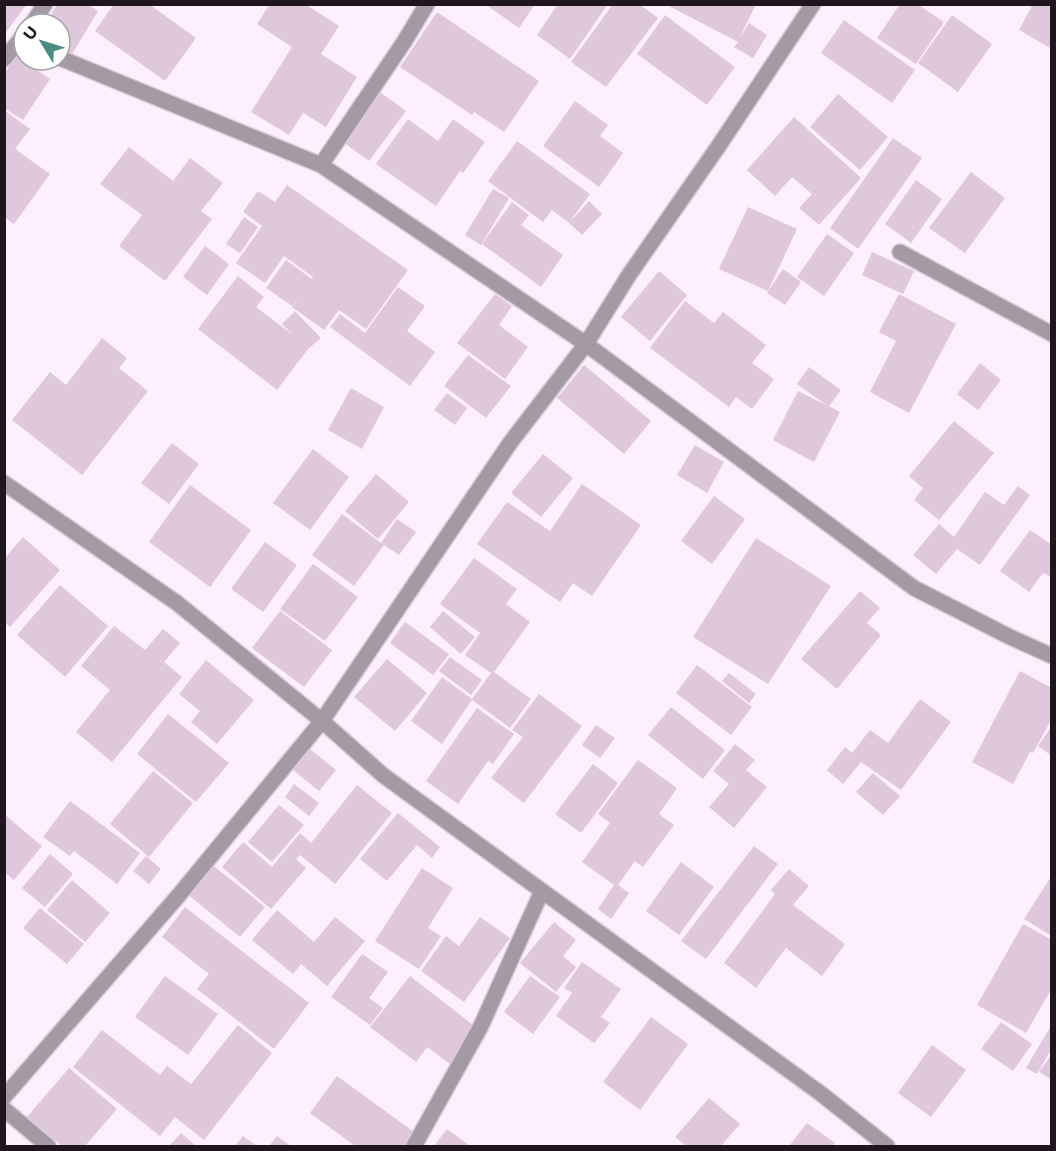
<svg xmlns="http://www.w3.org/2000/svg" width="1056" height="1151" viewBox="0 0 1056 1151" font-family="Montserrat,sans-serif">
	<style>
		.building { fill: #e0c8dc }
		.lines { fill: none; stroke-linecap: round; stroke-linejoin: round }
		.street-casing { stroke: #daccd8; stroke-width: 18 }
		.street { stroke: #a59aa3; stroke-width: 15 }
	</style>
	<rect width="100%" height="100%" fill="#feeffc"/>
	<g class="building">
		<polygon points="4,4 27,4 4,35"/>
		<polygon points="57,4 87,4 98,11 71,56 60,49 60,24 46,24"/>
		<polygon points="114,4 149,4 196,38 165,81 95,31"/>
		<polygon points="270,4 305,4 339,26 321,54 357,77 326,127 303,113 289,135 251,112 292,47 257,24"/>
		<polygon points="485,4 535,4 519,28"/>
		<polygon points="558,4 608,4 570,59 537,35"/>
		<polygon points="613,4 639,4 658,18 606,87 571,62"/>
		<polygon points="665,4 756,4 739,39 749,23 767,35 753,58 734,47 738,42"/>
		<polygon points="900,4 917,4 944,22 916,64 877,38"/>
		<polygon points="1033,4 1052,4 1052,49 1019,30"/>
		<polygon points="437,12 539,81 504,132 474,112 472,115 400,67"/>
		<polygon points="665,15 735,67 707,105 637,54"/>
		<polygon points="952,15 992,44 958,92 918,63"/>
		<polygon points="844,20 915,70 892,103 821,53"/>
		<polygon points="16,56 50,79 23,120 4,108 4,74"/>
		<polygon points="380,92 406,111 369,161 343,142"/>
		<polygon points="838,94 888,137 860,170 810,127"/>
		<polygon points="575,101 608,125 600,136 623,153 599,187 543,146"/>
		<polygon points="4,110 30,129 15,149 50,174 14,224 4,217"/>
		<polygon points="794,117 861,178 819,225 799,208 812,194 792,177 775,196 747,170"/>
		<polygon points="408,119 438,141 453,119 485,142 463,173 460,171 436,206 376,164"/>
		<polygon points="893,138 922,158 858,249 830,228"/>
		<polygon points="517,141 590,194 569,223 552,210 543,222 488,181"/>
		<polygon points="129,147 173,181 190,158 223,183 201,211 212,219 165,281 119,246 142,215 100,184"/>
		<polygon points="971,172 1005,198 965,253 929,228"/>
		<polygon points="916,180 942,199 911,243 885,224"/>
		<polygon points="287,185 408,270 366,329 339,310 324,330 292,307 300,297 292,306 266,288 286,260 312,279 313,277 284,256 265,283 236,263 262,226 243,212 258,191 275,202"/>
		<polygon points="493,189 509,198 481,245 465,235"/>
		<polygon points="589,201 602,214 582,235 569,223"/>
		<polygon points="512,202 529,215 521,225 563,255 541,287 482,244"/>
		<polygon points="748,207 797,229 768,291 719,269"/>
		<polygon points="244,217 258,227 240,253 226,244"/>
		<polygon points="827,234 854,253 824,296 797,277"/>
		<polygon points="205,246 229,264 207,295 183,277"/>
		<polygon points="872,252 914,271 903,294 862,275"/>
		<polygon points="783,269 801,282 785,305 767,293"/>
		<polygon points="659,271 687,295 650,341 621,317"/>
		<polygon points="238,276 264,297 256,307 293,335 282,324 295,311 321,338 308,349 277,390 198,329"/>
		<polygon points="398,287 425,306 407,331 435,352 410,386 330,327 340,314 365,333"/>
		<polygon points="495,294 512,306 499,325 528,347 505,379 457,343"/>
		<polygon points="899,294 956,324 909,413 870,392 896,341 879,332"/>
		<polygon points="685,301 714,323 723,312 766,345 752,363 774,379 752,409 736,397 729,407 650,348"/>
		<polygon points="102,338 127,358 119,368 148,391 82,475 12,420 50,372 66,385"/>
		<polygon points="468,355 511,386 486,418 444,386"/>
		<polygon points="980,363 1001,380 978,410 957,394"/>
		<polygon points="584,365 651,421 624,454 557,398"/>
		<polygon points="809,367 841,390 829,406 840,412 814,462 773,440 798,391 828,406 797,384"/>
		<polygon points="351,388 384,407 362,449 328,430"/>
		<polygon points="447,393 467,408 455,425 434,410"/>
		<polygon points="954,421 994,453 939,520 914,500 923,488 909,476"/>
		<polygon points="172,443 199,464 169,504 141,483"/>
		<polygon points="695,445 724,462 707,493 677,475"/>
		<polygon points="313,449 349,477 310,530 273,503"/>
		<polygon points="543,454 573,478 541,517 511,493"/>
		<polygon points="376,474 409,502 378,539 345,511"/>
		<polygon points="582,484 641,525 592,596 573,583 560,602 477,544 507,502 550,531"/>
		<polygon points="190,485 251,530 210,587 149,542"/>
		<polygon points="1018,486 1030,495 980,565 957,549 936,574 913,555 939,524 954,537 985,492 1004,505"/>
		<polygon points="714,496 745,519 712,564 681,541"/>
		<polygon points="342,514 381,543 397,519 416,532 399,555 384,545 354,586 312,555"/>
		<polygon points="1030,530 1052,545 1052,577 1043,573 1029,592 1000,571"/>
		<polygon points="23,537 60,570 10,627 4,622 4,559"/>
		<polygon points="756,538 831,586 768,684 693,637"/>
		<polygon points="265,542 297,565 263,612 231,589"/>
		<polygon points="474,558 517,589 506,604 530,622 494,672 531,699 510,728 472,700 442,744 411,721 442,677 472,699 491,673 465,655 480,633 440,604"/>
		<polygon points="313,564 358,597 325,641 280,609"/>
		<polygon points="60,585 108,626 65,677 17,635"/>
		<polygon points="860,591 880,608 867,623 881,635 837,689 801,659"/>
		<polygon points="280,611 332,650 304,687 252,648"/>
		<polygon points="443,611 475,637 461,654 430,627"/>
		<polygon points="405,622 449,654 433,675 390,643"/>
		<polygon points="114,626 145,650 163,629 180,643 164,662 182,677 112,762 76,732 110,690 81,666"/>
		<polygon points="450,657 482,680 471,695 439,671"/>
		<polygon points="387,659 427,693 395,731 354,697"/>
		<polygon points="206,660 254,700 217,744 191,722 200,711 179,694"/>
		<polygon points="697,665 752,707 731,735 676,693"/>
		<polygon points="1020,671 1052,688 1052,718 1033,753 1030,752 1013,784 972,762"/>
		<polygon points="729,673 756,694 749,703 722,681"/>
		<polygon points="539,694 582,726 524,803 491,778 523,737 512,730"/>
		<polygon points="920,699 951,722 901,790 861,762 843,784 827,770 845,747 852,753 870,730 888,743"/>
		<polygon points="671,707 725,750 703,779 648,735"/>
		<polygon points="477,708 514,734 493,764 488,761 458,804 426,781"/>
		<polygon points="168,714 229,763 196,802 137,754"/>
		<polygon points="596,725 615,738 600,758 582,745"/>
		<polygon points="1052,726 1052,756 1038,746"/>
		<polygon points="735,744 755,760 746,770 767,787 734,828 709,807 729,784 713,771"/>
		<polygon points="310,749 336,770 319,791 293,770"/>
		<polygon points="638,760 677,788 659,814 674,825 643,867 635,861 618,885 629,893 611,919 598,909 614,885 582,862 610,823 598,814"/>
		<polygon points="593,764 618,783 581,833 555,814"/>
		<polygon points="153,771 193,803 149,857 110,824"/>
		<polygon points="873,773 900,796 883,815 856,792"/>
		<polygon points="294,784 319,803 309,816 285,797"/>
		<polygon points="357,785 392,813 335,884 300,855 296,859 306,868 271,909 222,867 243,842 272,867 300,833 311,843"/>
		<polygon points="70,801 140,853 117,884 74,851 70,856 43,837"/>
		<polygon points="279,805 304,825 272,862 248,842"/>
		<polygon points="398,813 440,847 432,858 417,845 387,881 360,859"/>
		<polygon points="4,814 42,846 14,880 4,872"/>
		<polygon points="754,846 778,864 706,959 681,941"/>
		<polygon points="50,854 73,874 45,907 22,888"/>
		<polygon points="146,856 161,869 149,884 133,871"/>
		<polygon points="681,862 714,887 679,935 646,911"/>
		<polygon points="210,863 265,907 240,937 186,893"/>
		<polygon points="422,868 453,888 428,928 441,936 419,969 375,941"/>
		<polygon points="789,869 809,886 793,905 845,944 822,976 786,948 756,988 724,963 775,894 771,890"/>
		<polygon points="1052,875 1052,932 1050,935 1024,919"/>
		<polygon points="72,880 110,913 85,942 47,910"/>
		<polygon points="185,907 309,1003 274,1049 197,989 209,974 162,937"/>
		<polygon points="40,908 84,944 67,964 23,928"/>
		<polygon points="277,910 314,942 335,917 365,941 327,986 301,964 293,974 252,940"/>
		<polygon points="480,917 510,938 464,1002 421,971 446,936 459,946"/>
		<polygon points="554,922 576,940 563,956 576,967 556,992 520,963"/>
		<polygon points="1023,924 1052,940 1052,988 1026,1033 977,1005"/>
		<polygon points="362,954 388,972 369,998 383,1008 370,1025 331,997"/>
		<polygon points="582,962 621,989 601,1017 610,1023 594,1043 556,1016 572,993 564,988"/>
		<polygon points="165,976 218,1014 188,1055 135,1017"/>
		<polygon points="410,976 477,1028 450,1064 427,1047 416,1062 370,1027"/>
		<polygon points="530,976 560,997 533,1034 504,1012"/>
		<polygon points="651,1017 688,1044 640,1110 603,1082"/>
		<polygon points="1001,1022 1032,1044 1013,1071 981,1049"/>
		<polygon points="1052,1024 1052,1048 1037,1074 1026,1068"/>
		<polygon points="238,1025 272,1053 204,1140 175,1117 160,1136 73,1067 102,1030 160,1075 167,1066 191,1084"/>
		<polygon points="932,1045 966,1070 931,1117 898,1093"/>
		<polygon points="1052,1054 1052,1080 1039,1072"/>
		<polygon points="69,1068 117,1109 85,1146 62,1146 27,1117"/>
		<polygon points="337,1076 414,1132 404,1146 355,1146 310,1113"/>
		<polygon points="709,1098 740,1124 721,1146 686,1146 675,1137"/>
		<polygon points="807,1123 835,1143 832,1146 789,1146"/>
		<polygon points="447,1129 470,1146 434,1146"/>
		<polygon points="181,1133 196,1146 169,1146"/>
		<polygon points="243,1136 257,1146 235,1146"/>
		<polygon points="277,1136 291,1146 269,1146"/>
	</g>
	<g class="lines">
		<g class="street-casing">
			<g id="street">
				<polyline points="32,24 45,4"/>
				<polyline points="60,58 321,165 586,344 914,588 1010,637 1052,656"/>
				<polyline points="4,59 24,35"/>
				<polyline points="321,165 404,42 427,4"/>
				<polyline points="900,252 1052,334"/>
				<polyline points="4,483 177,603 322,721 384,776 820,1093 887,1146"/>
				<polyline points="4,1097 179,895 322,721 510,443 586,344 629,275 720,144 813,4"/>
				<polyline points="4,1109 48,1146"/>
				<polyline points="414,1146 481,1026 542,891"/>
			</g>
		</g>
		<use href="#street" class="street"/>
	</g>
	<rect width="1056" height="1151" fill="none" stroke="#1f161e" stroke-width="12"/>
	<g transform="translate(42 42) rotate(308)"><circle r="28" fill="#ffffff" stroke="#a5a2a5" stroke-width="1.5"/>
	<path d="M0-4.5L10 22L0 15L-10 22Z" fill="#498d81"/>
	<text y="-9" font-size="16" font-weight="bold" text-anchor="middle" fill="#1f161e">U</text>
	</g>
</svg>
